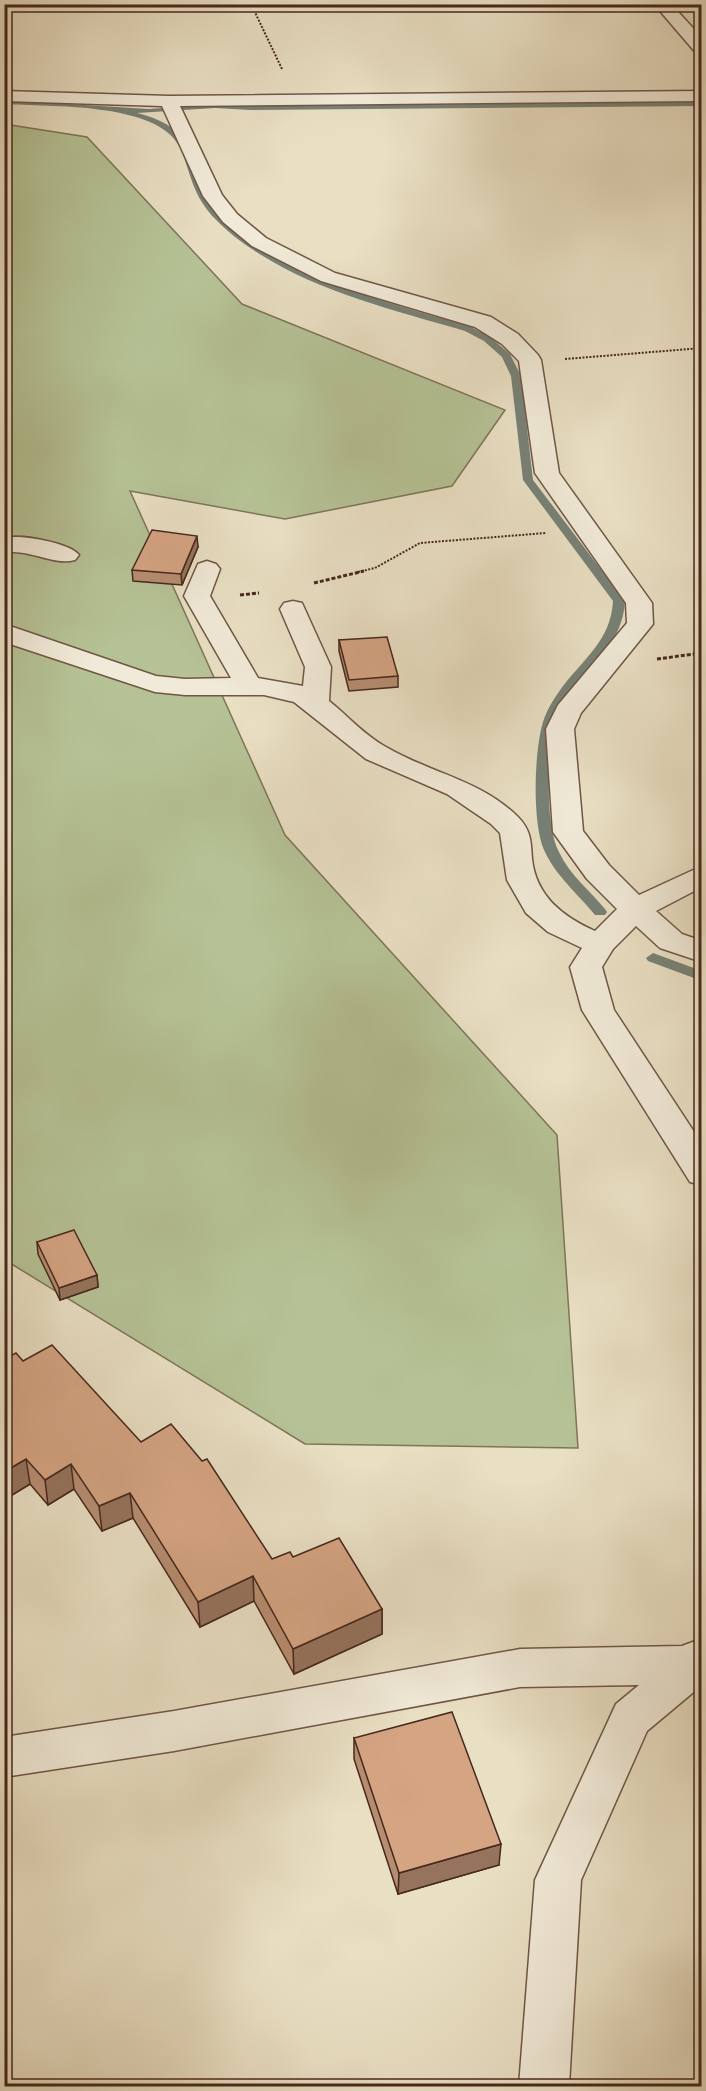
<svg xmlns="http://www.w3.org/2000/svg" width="706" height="2091" viewBox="0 0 706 2091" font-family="'Gentium Book Plus',serif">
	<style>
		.green { fill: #b5c295; stroke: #7e7559; stroke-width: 1.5 }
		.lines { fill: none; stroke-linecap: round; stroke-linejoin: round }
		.stream { fill: #778176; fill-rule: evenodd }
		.street-casing { stroke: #6f5646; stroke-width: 3 }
		.path-far1 { stroke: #46281d; stroke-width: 2; stroke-dasharray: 2 1.5; stroke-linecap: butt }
		.path { stroke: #46281d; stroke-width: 3; stroke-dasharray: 4 2; stroke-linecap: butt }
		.street { fill: #f1ead8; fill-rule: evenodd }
		.wall { fill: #b78d71; stroke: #46281d; stroke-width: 1.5 }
		.shaded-wall { fill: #95735c; stroke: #46281d; stroke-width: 1.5 }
		.building { fill: #d5a483; stroke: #46281d; stroke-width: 1.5 }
	</style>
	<rect width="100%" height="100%" fill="#e9dfc3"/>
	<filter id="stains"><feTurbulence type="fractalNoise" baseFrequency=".00333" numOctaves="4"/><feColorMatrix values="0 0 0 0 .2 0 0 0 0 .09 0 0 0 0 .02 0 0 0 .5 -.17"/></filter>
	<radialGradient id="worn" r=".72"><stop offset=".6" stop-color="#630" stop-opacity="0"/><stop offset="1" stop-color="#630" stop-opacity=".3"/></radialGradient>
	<polygon class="green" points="4,124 87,137 242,304 505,410 452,486 285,519 130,491 285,835 557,1135 578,1448 305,1444 5,1260"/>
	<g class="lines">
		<g class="stream">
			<path d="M4,100L149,109L215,104L250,106L702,102V106L250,110L215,108L137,113C197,128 183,155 208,198C216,211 228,222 240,231C308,284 390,303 471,327L490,337L510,354L521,376L533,480L625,601C623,642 593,662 571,693C563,703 558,714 555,726C547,756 545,825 559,852C569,874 590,891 605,909L607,912L605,915H595C578,894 555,875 544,850C532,822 534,752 543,722C547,709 555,697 563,686C585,658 611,639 613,601L523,480L511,376L502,357L484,341L465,331C384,307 303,289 235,237C219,224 203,209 195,189C189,175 186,160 179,146C156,102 49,107 4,104Z"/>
			<polygon points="653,953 702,971 702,981 648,961 646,958"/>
		</g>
		<g class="street-casing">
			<g id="street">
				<polygon points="654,4 671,4 702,38 702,54 696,53"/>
				<path d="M4,91L169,96L702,91V101L180,106L222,195L237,214L266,238L335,273L491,317L518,334L538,355L541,360L559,473L652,603L653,624L581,713L574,729L583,831L609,865L639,895L702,866V887L656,911L682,934L702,941V962L660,948L636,926L613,949L602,967L614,1010L702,1144V1185L690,1182L582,1010L570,967L582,948L548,932L526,913L507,880L500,833L491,824L447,794L366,759L294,702L264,695H185L155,692L4,642V624L156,676L185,679L231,678L184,596L198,564L207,561L216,564L220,569L210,596L258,678L303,686L305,667L280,609L284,603L293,601L302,603L331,667L329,701C348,716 364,735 386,747C430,773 481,780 518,817C531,830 531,842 532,859C536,896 563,917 595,931L617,909L587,879L553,832L546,729L558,705L627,623L626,603L535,473L519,361L502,344L475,327L321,281L252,246L223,222L203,196L162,106L4,101Z"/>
				<path d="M12,537C27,536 70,543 79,555L75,560C52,566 29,548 4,553V538Z"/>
				<polygon points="698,1640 702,1642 702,1685 647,1731 581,1880 569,2086 519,2086 535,1880 616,1704 639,1685 520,1687 174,1751 4,1777 4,1737 174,1711 520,1649 682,1646"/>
			</g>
		</g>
		<g class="path-far1">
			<polyline points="251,4 282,69"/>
			<polyline points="4,9 72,4"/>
			<polyline points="565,359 702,348"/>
			<polyline points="358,572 375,568 420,543 546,533"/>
		</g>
		<g class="path">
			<polyline points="314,583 364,571"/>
			<polyline points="240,595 259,593"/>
			<polyline points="657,659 702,653"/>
		</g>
		<use href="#street" class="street"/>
	</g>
	<g class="wall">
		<polygon points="198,547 182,585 133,581 132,570"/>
		<polygon points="339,640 398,676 398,687 349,691 339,651"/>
		<polygon points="37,1242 97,1275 98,1287 60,1300 38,1254"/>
		<polygon points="23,1361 141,1442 272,1559 293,1557 382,1609 382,1634 294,1674 254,1601 200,1627 133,1518 102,1531 74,1489 48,1505 30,1484 4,1500"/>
		<polygon points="354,1738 499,1865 398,1894 354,1759"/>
	</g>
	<g class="shaded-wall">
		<polygon points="197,536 198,547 182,585 181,574"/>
		<polygon points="97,1275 98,1287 60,1300 59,1288"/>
		<polygon points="26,1459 30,1484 4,1500 4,1472"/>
		<polygon points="71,1464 74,1489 48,1505 45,1480"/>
		<polygon points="130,1493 133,1518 102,1531 99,1506"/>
		<polygon points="253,1576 254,1601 200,1627 198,1602"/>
		<polygon points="382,1609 382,1634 294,1674 293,1649"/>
		<polygon points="501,1844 499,1865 398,1894 399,1873"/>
	</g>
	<g class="building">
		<polygon points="152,530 197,536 181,574 132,570"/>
		<polygon points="387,637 398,676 349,680 339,640"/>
		<polygon points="74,1230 97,1275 59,1288 37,1242"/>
		<polygon points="52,1345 141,1442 171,1424 202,1461 207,1459 272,1559 290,1552 293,1557 339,1538 382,1609 293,1649 253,1576 198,1602 130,1493 99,1506 71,1464 45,1480 26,1459 4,1472 4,1359 16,1353 23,1361"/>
		<polygon points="452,1712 501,1844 399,1873 354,1738"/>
	</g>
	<rect width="706" height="2091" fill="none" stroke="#e9dfc3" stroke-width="24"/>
	<rect x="6" y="6" width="694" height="2079" fill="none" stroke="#46281d" stroke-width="3"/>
	<rect x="12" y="12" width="682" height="2067" fill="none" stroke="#46281d" stroke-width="1.5"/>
	<rect width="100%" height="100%" filter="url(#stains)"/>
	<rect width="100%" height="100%" fill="url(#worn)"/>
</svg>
